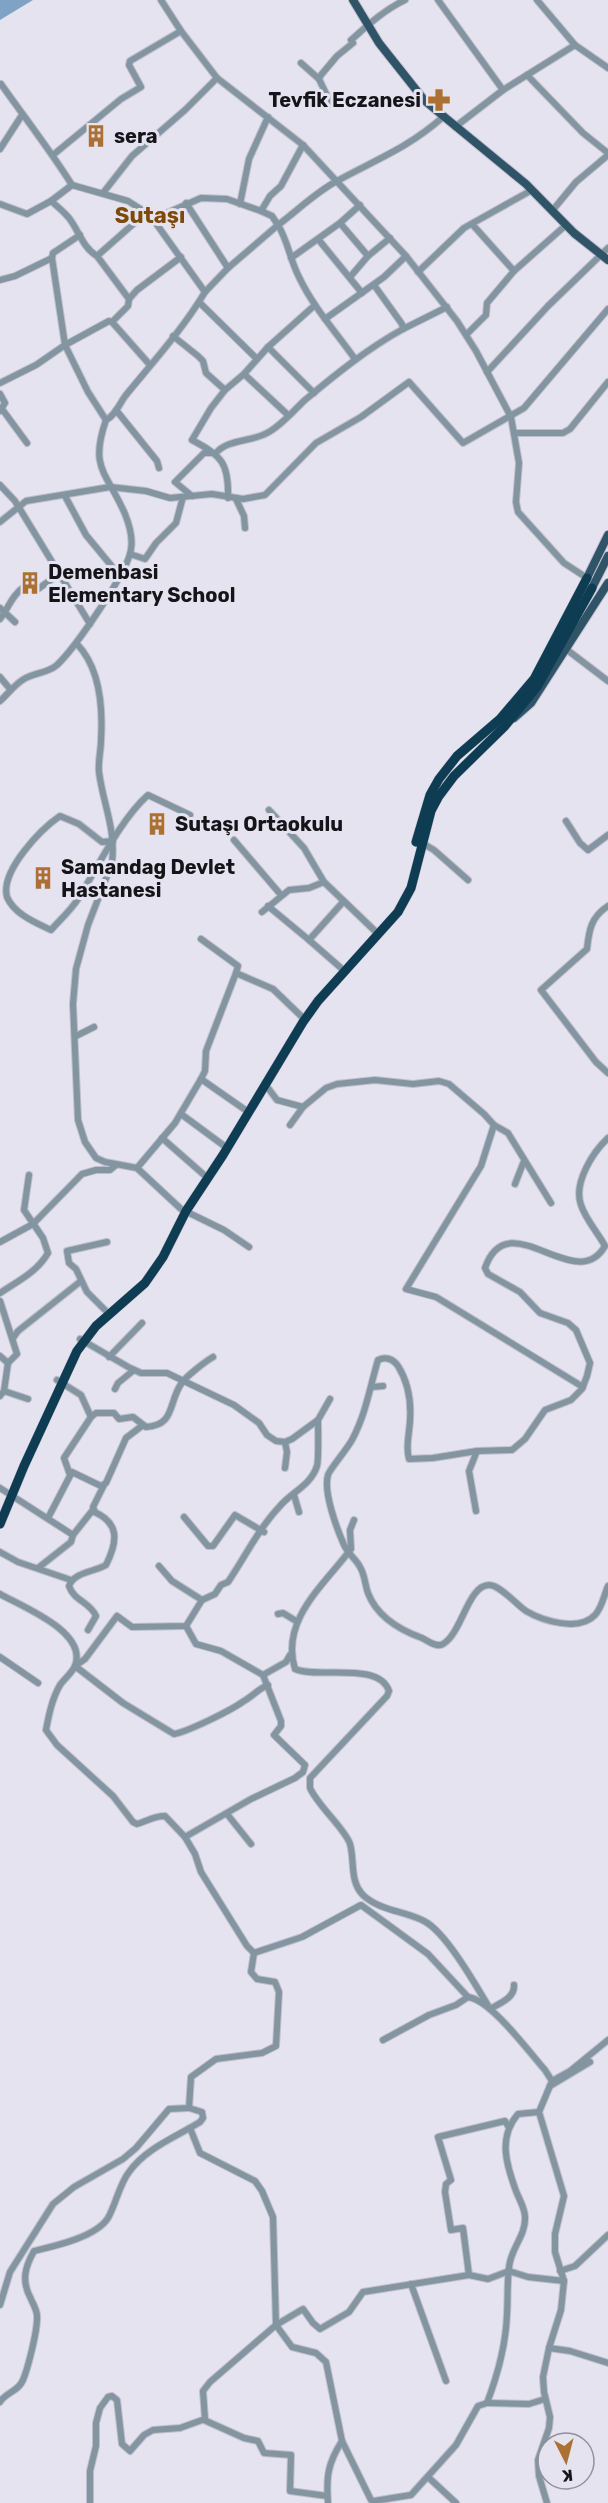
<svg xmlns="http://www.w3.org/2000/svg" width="608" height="2503" viewBox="0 0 608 2503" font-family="Rubik,sans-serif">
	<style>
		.water { fill: #7ea3c4 }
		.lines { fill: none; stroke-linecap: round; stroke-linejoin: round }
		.minor-casing { stroke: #c0beca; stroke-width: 8 }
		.major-casing { stroke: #c0beca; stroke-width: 10 }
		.highway-casing { stroke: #c0beca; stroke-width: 10 }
		.minor { stroke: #8295a1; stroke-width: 6 }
		.major { stroke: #2f5468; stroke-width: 8 }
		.highway { stroke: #0d3c53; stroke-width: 9 }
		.labels { text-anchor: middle; stroke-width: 6; stroke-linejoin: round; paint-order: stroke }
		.poi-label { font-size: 20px; font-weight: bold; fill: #151418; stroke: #e6e3f1; text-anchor: start }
		.quarter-label { font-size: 22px; font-weight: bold; fill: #7d4a07; stroke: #e6e3f1 }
	</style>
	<rect width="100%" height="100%" fill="#e6e3f1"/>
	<polygon class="water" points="0,0 33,0 0,20"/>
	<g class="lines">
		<g class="minor-casing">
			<g id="minor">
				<polyline points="161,0 181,31 217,78 303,145 406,256 457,321 476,351 511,417 519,463 516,502 518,512 564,563 587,578"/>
				<polyline points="438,0 503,90"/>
				<polyline points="537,0 575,45 608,68"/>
				<polyline points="301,63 319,79"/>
				<polyline points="527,75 583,133 608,153"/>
				<path d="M331,104L319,79L321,75L337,56L353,43L351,40C368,25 384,10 405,0"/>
				<polyline points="455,127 503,90 575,45"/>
				<polyline points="0,149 22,115"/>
				<polyline points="53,155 121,99 141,87 129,65 130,61 181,31"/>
				<polyline points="103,193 132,156 185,110 217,78"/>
				<polyline points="51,201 72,185"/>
				<polyline points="186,203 228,268"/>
				<path d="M0,204L27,214L51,201C57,206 64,212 69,218C79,231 83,248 97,256L140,218L167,213L201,198L227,199L261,211L272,216L278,225C298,210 316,192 337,181C377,159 408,148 443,117"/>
				<polyline points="240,204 249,159 268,117"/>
				<polyline points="261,211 270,196 281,186 303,145"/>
				<polyline points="552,211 576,182 608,155"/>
				<polyline points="340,223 368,256"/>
				<polyline points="472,224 514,271"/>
				<polyline points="318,239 362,293"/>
				<polyline points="97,256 129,299"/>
				<polyline points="291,258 340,223 360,205"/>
				<polyline points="418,272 464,228 532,190"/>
				<polyline points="350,277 368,256 390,238"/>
				<polyline points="0,280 15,276 52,258"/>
				<path d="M205,292L228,268L278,225C288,241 290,260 299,277C313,307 336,332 355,359"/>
				<polyline points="199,302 257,359"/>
				<polyline points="325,319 384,277 406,256"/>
				<polyline points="112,322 150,365"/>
				<polyline points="403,329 447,307"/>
				<polyline points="467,334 486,315 487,303 514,271 566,225"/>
				<polyline points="173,336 198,356 203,361 206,373 225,390"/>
				<polyline points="268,347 314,393"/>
				<polyline points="487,372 548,306 608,248"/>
				<polyline points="244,374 288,415"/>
				<polyline points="0,383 36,365 65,345 52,258 53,253 80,235"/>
				<polyline points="0,394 5,403 0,411"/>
				<polyline points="2,409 27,443"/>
				<polyline points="116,410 157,461 159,468"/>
				<polyline points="106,420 88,392 65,345 109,321 112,322 128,306 129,299 137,290 181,257"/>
				<polyline points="514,433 563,433 570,429 608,382"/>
				<polyline points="0,485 15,501 90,624"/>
				<polyline points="65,496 86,535 119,575"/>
				<path d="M192,496L175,482L204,453H216C228,439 251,442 267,433C281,426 293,411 305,400C336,374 367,349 403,329L402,324L374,285"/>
				<path d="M228,498C229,463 222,456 192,440L211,408L225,390L244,374L268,347L315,305"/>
				<polyline points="236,499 244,516 245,528"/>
				<polyline points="0,522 26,501 110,487 146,491 170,498 212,494 243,499 265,495 316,443 361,417 409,382 463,443 524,408 608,309"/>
				<polyline points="130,554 145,559 156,543 176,523 183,497"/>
				<polyline points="0,608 15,622"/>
				<path d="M0,619C9,607 12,595 25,586L38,589L59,574"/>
				<path d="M77,644C100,668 103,707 101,740C101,750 98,761 99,772C103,804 116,828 112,863L88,925L76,969L73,1004L78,1120L85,1142L96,1158L105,1162L137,1168L181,1209L224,1230L249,1247"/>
				<polyline points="566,649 608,681"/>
				<polyline points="0,677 10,689"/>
				<path d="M0,701C8,694 14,685 24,679C34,673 48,673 57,665C74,649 129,571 131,549C133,538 129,524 125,514C107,472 89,469 106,420C116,415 119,404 126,395C153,362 183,329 205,292L150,215L128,201L72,185C50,150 25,118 1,84"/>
				<polyline points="269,810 304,848 324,882 375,931"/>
				<polyline points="566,821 580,843 588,850 608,835"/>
				<polyline points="234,840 281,895"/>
				<path d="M113,841L102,842L79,824L60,816C41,829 0,871 7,897C14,914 36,923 51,930C60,920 71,910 78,899C98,867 120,820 148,795L190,815"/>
				<polyline points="422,843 434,850 468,880"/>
				<polyline points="268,906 309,940"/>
				<path d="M608,906C591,917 589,930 587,949L541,990L596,1062L608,1073"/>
				<polyline points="262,912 289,890 309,888 324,882"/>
				<polyline points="341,968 309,940 343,902"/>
				<polyline points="236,973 273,989 301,1016"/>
				<polyline points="76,1036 94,1027"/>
				<polyline points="201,1079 244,1109"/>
				<polyline points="265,1084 277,1100 303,1107 326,1088 337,1084 375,1080 413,1084 439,1081 449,1084 484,1114 494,1125 508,1133 551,1203"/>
				<polyline points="181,1114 223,1145"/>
				<polyline points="290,1125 303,1107"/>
				<polyline points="494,1125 481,1166 406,1289 436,1297 583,1387"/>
				<polyline points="162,1138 203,1174"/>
				<path d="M608,1138C593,1152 573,1183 581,1205C586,1220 598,1233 605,1246C576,1297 508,1201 485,1268L488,1274L520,1292L540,1313L568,1323L576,1330L590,1363L587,1376L582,1389L571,1400L545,1410L525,1439L512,1450L477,1451L433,1458L409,1459C406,1449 408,1441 409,1431C412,1409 410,1385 398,1366C393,1359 386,1356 378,1360C370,1387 366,1413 353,1438C349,1447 329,1470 328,1475C323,1492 337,1529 344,1545C348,1554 356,1559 360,1567C365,1575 365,1585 368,1593C377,1617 400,1630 422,1638C428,1641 437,1648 443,1644C462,1633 468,1585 489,1585C500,1585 517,1605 526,1611C543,1621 579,1632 595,1615C602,1608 604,1595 608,1586"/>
				<polyline points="137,1168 175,1123 201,1079 205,1071 206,1051 236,973 238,966 201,939"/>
				<polyline points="515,1184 524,1161"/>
				<polyline points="0,1242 33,1224 82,1174 96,1170 110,1170 116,1165"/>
				<path d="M0,1293C18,1281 37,1272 48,1253L43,1238L24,1210L29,1175"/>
				<polyline points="0,1301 17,1354 8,1363 4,1391 0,1396"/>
				<polyline points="105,1310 87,1292 76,1269 69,1263 67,1251 107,1242"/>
				<polyline points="13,1338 18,1331 81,1281"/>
				<path d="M80,1339L130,1368L141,1373H167L234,1405L259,1423L267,1435L276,1441L285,1442L292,1439L318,1420C318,1428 319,1459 317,1466C311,1485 292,1492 280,1506C259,1528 245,1557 228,1582L221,1585L215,1594L202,1600L186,1626L132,1627L117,1616L85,1659L75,1666L123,1703L174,1734C189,1731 230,1711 244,1701C253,1696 258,1689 268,1685"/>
				<polyline points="0,1356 8,1363"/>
				<polyline points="109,1357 142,1323"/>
				<path d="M57,1380L81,1395L91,1417L96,1413H114L119,1419L133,1417L146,1427C175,1425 168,1404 181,1384C185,1377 206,1361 213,1357"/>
				<polyline points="372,1387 383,1386"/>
				<polyline points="115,1389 118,1383 134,1370"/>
				<polyline points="4,1391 28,1399"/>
				<polyline points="318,1420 330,1399"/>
				<polyline points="285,1468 287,1452 285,1442"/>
				<polyline points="70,1475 64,1458 91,1417"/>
				<polyline points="0,1488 73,1535 71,1542 38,1568"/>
				<polyline points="294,1495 299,1512"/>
				<polyline points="476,1511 469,1471 477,1451"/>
				<polyline points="95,1512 93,1507 104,1485"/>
				<polyline points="184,1517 208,1546 213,1546 235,1515 264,1532"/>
				<polyline points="48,1518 72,1472 101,1486 106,1483 126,1438 143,1425"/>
				<path d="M354,1520L350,1530L351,1549C324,1585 280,1620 295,1669C318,1679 379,1661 389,1691L387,1696L310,1778V1788C318,1806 346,1830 350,1844C355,1861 349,1882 364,1896C381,1911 405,1911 424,1921C446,1932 477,1987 490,2009C500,2003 515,1998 514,1985"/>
				<path d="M73,1535L92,1511C120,1522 118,1541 106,1565C94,1572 74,1572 69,1586C74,1601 90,1602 96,1616L88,1630"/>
				<polyline points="0,1552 18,1562 71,1580"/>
				<polyline points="159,1566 172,1581 202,1600"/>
				<path d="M0,1594C23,1607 88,1632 75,1666C72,1673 64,1679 60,1685C52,1699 49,1714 46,1730L57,1745L113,1796L133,1822L137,1824C147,1821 154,1816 165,1816L185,1837L195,1854L201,1872L247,1946L254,1953L302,1937L361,1905L428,1954L468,1997C491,2000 529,2052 545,2070L552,2081L539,2112L564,2196L555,2234V2252L564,2281L561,2310L549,2348L543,2377L544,2392L550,2417L549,2428L538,2460L539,2476L547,2503"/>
				<polyline points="278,1614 283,1613 296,1621"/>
				<polyline points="0,1657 38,1683"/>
				<polyline points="263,1675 286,1662 290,1655"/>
				<polyline points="227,1814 251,1844"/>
				<polyline points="185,1837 251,1799 295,1778 303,1772 305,1765 274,1735 281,1726 281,1721 263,1675 221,1651 196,1644 186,1626"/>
				<polyline points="383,2040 429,2015 456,2005 468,1997"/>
				<polyline points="552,2081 570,2071 608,2040"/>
				<polyline points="550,2086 590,2062"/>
				<path d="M190,2128L200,2153L255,2181L262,2191L273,2217L276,2325L292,2347L316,2353L326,2362L342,2441L371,2500L374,2501L411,2495L456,2445L478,2406L487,2403C498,2374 506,2345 507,2314C508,2299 507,2283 509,2268C510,2249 526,2236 525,2217C525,2208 519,2199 516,2191C506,2164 498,2137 518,2114L539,2112"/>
				<polyline points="560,2271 575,2266 608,2235"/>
				<polyline points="469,2275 463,2228 451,2230 445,2192 446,2184 451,2180 438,2137 505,2121 508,2126"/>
				<polyline points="411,2284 446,2381"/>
				<polyline points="0,2305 10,2272 53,2204 74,2187 123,2159 136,2148 169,2109 189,2108 191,2077 216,2059 262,2053 276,2046 279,1992 275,1982 257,1979 251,1972 254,1953"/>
				<polyline points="549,2348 570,2351 608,2363"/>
				<path d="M0,2402C6,2392 18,2392 23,2380C28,2368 38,2329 37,2316C37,2310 33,2304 31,2299C21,2281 25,2267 34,2251C55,2246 96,2237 108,2218C116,2204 119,2185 129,2172C146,2148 176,2137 200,2122L203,2118L202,2112L189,2108"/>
				<polyline points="487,2403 529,2404 545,2399"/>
				<polyline points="204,2420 244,2438 258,2441 264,2453 291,2455 290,2491 327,2496"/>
				<polyline points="428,2477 456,2503"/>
				<polyline points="90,2503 90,2471 96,2446 96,2423 100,2408 108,2397 112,2396 117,2400 122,2444 130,2451 144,2435 153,2430 180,2428 205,2419 203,2391 210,2382 276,2325 303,2309 313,2323 320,2329 349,2312 363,2292 469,2275 488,2279 509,2271 528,2277 564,2281"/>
				<path d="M328,2503C326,2476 328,2463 342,2441"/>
			</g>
		</g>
		<g class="major-casing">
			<g id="major">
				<polyline points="353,0 379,43 425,101 526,184 574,233 608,260"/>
				<polyline points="587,578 608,535"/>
				<polyline points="592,588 608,556"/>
				<polyline points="514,718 531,703 608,583"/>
			</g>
		</g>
		<g class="highway-casing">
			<g id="highway">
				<polyline points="416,842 430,795 439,779 457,756 500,719 534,679 587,578"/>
				<polyline points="0,1524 24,1466 77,1351 96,1326 145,1283 163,1257 186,1211 223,1155 303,1022 318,1001 398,912 411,888 431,811 439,796 454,776 505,726 537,687 592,588"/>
			</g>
		</g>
		<use href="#minor" class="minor"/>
		<use href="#major" class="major"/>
		<use href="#highway" class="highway"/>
	</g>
	<defs>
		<g id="pharmacy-bare" transform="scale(1.8)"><path d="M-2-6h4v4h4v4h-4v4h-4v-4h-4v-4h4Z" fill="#ac7132" stroke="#e6e3f1" stroke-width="2.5" paint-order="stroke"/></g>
		<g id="building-bare" transform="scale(1.8)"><path d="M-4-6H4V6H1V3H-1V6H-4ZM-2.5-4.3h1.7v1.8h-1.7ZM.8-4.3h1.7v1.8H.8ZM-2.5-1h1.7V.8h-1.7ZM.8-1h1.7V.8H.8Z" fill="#ac7132" stroke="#e6e3f1" stroke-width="2.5" paint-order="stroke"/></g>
	</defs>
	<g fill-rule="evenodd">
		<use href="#pharmacy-bare" x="439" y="100"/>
		<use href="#building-bare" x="96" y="136"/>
		<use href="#building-bare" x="30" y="583"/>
		<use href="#building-bare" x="157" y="824"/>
		<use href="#building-bare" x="43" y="878"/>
	</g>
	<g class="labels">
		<g class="poi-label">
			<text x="421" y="107" text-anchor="end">Tevfik Eczanesi</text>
			<text x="114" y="143">sera</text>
			<text x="48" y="579">Demenbasi<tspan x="48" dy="23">Elementary School</tspan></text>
			<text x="175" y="831">Sutaşı Ortaokulu</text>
			<text x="61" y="874">Samandag Devlet<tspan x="61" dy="23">Hastanesi</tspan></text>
		</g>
		<g class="quarter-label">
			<text x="150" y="223">Sutaşı</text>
		</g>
	</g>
	<g transform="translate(566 2461) rotate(174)"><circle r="28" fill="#e6e3f1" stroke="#92909a" stroke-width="1.5"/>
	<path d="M0-4.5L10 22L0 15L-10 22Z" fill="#ac7132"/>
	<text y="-9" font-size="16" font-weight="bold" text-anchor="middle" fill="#151418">K</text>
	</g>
</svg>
